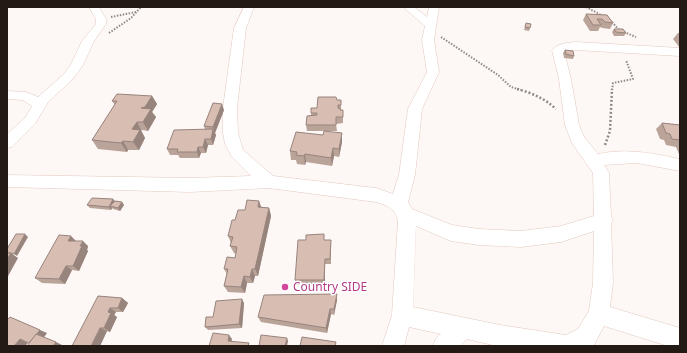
<svg xmlns="http://www.w3.org/2000/svg" width="687" height="353" viewBox="0 0 687 353" font-family="'Noto Sans',sans-serif">
	<style>
		.lines { fill: none; stroke-linecap: round; stroke-linejoin: round }
		.minor-casing { stroke: #e4c9bf; stroke-width: 1 }
		.path-far1 { stroke: #928a87; stroke-width: 2; stroke-dasharray: 1.5 1.5; stroke-linecap: butt }
		.path { stroke: #928a87; stroke-width: 2.5; stroke-dasharray: 2 2; stroke-linecap: butt }
		.minor { fill: #fff; fill-rule: evenodd }
		.wall { fill: #baa399 }
		.shaded-wall { fill: #97847d }
		.building { fill: #d8bdb2; stroke: #97847d }
		.hotel-dot { fill: #d1479c; stroke: #fff; stroke-width: 1.5 }
		.labels { text-anchor: middle; stroke-width: 3; stroke-linejoin: round; paint-order: stroke }
		.near-hotel-label { font-size: 12px; fill: #b23c85; stroke: #fff; text-anchor: start }
	</style>
	<rect width="100%" height="100%" fill="#fdf7f5"/>
	<g class="lines">
		<g class="minor-casing">
			<g id="minor">
				<polygon points="89,7 99,7 106,19 106,24 94,41 83,65 72,80 48,102 35,124 12,147 7,148 7,134 25,118 32,106 23,100 7,99 7,91 26,92 38,97 64,74 71,64 82,41 96,24 96,19"/>
				<path d="M244,7H254L246,28L237,108L238,133L243,150L273,176L376,188L393,194L399,175L408,109L427,72L422,40L425,26L403,7H414L427,17L429,7H439L434,40L439,72L422,109L415,175L408,202L412,209L452,225L479,229L521,231L561,226L594,216L593,173L572,143L565,125L559,79L552,50C558,43 567,43 576,42L680,48V56L576,50L564,51L571,79L579,125L584,137L598,154C626,148 652,153 680,159V171L637,163L604,165L609,173L611,216L613,220L611,223L613,283L610,307L680,328V346H668L604,326L594,345L590,346H497L467,339L460,346H433L436,338L441,334L409,327L404,346H382L392,315L398,221C396,209 387,205 376,202L269,188L190,192L7,187V175L190,178L251,176L232,157L225,144L223,133V108L234,28ZM416,226L451,241L479,245L521,247L561,242L594,231L593,283L589,311L578,329L566,335L500,325L413,307Z"/>
			</g>
		</g>
		<g class="path-far1">
			<polyline points="586,7 601,15"/>
			<polyline points="111,17 136,12"/>
			<polyline points="612,22 619,30"/>
			<polyline points="624,32 636,37"/>
			<polyline points="109,33 131,18 141,7"/>
			<polyline points="441,37 498,75 511,87 521,90"/>
			<polyline points="612,90 613,83 633,79 626,60"/>
		</g>
		<g class="path">
			<path d="M517,89C532,93 544,98 556,109"/>
			<polyline points="605,145 610,131 612,89"/>
		</g>
		<use href="#minor" class="minor"/>
	</g>
	<g class="wall">
		<polygon points="586,14 607,15 613,23 610,29 602,28 600,27 598,31 590,31 583,20"/>
		<polygon points="526,23 530,28 529,31 524,30"/>
		<polygon points="614,29 626,33 624,36 614,36 612,32"/>
		<polygon points="678,33 680,33 680,48 673,39"/>
		<polygon points="565,50 574,56 573,59 564,58 563,53"/>
		<polygon points="152,96 157,104 152,112 156,117 148,131 142,130 141,131 145,138 139,150 128,150 127,152 98,149 92,140 115,105 112,101"/>
		<polygon points="337,100 341,100 341,110 343,110 343,123 336,124 337,131 307,131 306,125 311,115 311,113"/>
		<polygon points="224,110 215,133 216,135 213,145 208,145 206,153 201,153 199,158 180,158 178,155 170,155 167,149 205,129 204,126"/>
		<polygon points="662,123 680,125 680,154 679,154 676,147 666,145 664,140 660,139 656,129"/>
		<polygon points="342,142 339,157 334,156 332,166 306,162 305,165 297,164 296,160 291,160 290,151"/>
		<polygon points="115,201 122,202 124,205 120,211 113,209 112,208 111,210 90,208 87,205"/>
		<polygon points="261,207 269,208 271,216 258,276 255,276 253,283 247,283 245,293 228,292 224,286 227,274 224,269 235,258 236,254 234,253 230,246 231,243 228,236 235,220 245,210"/>
		<polygon points="324,240 331,240 331,264 325,264 325,284 296,285 295,280"/>
		<polygon points="76,241 88,246 87,250 88,251 79,271 72,270 65,284 42,283 35,278"/>
		<polygon points="98,296 122,298 128,303 123,312 116,312 114,315 117,317 110,332 107,331 100,346"/>
		<polygon points="337,300 334,315 331,314 327,333 261,322 258,317"/>
		<polygon points="244,303 242,328 208,330 205,327"/>
	</g>
	<g class="shaded-wall">
		<polygon points="152,96 157,104 152,112 156,117 148,131 143,122 141,108"/>
		<polygon points="222,104 224,110 215,133 213,127"/>
		<polygon points="137,122 145,138 139,150 133,142 132,129"/>
		<polygon points="213,129 216,135 213,145 211,139"/>
		<polygon points="342,133 342,142 339,157 339,149"/>
		<polygon points="205,139 208,145 206,153 203,147"/>
		<polygon points="123,141 128,150 127,152 121,143"/>
		<polygon points="198,147 201,153 199,158 197,152"/>
		<polygon points="333,148 334,156 332,166 331,158"/>
		<polygon points="305,154 306,162 305,165 304,156"/>
		<polygon points="113,199 116,202 110,206 112,208 111,210 109,207"/>
		<polygon points="259,201 262,209 258,207"/>
		<polygon points="122,202 124,205 120,211 118,208"/>
		<polygon points="269,208 271,216 258,276 255,269"/>
		<polygon points="25,234 28,237 17,256 14,254"/>
		<polygon points="71,236 76,241 68,241"/>
		<polygon points="83,241 88,246 87,250 88,251 79,271 73,266 80,246"/>
		<polygon points="11,253 18,258 7,278 7,259"/>
		<polygon points="325,259 325,284 324,280"/>
		<polygon points="66,266 72,270 65,284 59,279"/>
		<polygon points="252,269 255,276 253,283 250,277"/>
		<polygon points="244,276 247,283 245,293 241,287"/>
		<polygon points="337,294 337,300 334,315 334,309"/>
		<polygon points="122,298 128,303 123,312 118,308"/>
		<polygon points="242,299 244,303 242,328 239,324"/>
		<polygon points="110,308 116,312 114,315 117,317 110,332 104,328 108,312"/>
		<polygon points="330,309 331,314 327,333 326,328"/>
		<polygon points="100,328 107,331 100,346 91,346"/>
		<polygon points="40,330 47,333 38,346 29,343"/>
		<polygon points="229,335 232,339 231,344 228,341"/>
		<polygon points="287,338 288,341 287,346 285,346"/>
		<polygon points="20,339 28,343 25,346 14,346"/>
		<polygon points="56,342 64,346 53,346"/>
	</g>
	<g class="building">
		<polygon points="586,14 607,15 613,23 605,22 602,19 597,19 601,25 593,25"/>
		<polygon points="526,23 531,24 530,28 525,27"/>
		<polygon points="614,29 623,29 626,33 616,32"/>
		<polygon points="565,50 573,51 574,56 566,54"/>
		<polygon points="117,94 152,96 145,107 141,108 151,109 143,122 137,122 132,129 140,130 133,142 123,141 121,143 92,140 117,101 112,101"/>
		<polygon points="318,97 336,97 337,100 341,100 341,105 338,105 338,108 340,108 340,110 343,110 343,117 336,117 336,125 306,125 307,116 317,115 317,113 311,113 311,108 317,108"/>
		<polygon points="213,103 222,104 213,127 204,126"/>
		<polygon points="662,123 680,125 680,140 672,139 670,134 666,133"/>
		<polygon points="213,129 211,139 205,139 203,147 198,147 197,152 177,152 178,149 167,149 174,130"/>
		<polygon points="324,131 342,133 339,149 333,148 331,158 305,154 304,156 296,155 297,152 290,151 296,132 323,135"/>
		<polygon points="92,198 113,199 109,207 87,205"/>
		<polygon points="247,200 259,201 258,207 269,208 255,269 252,269 250,277 244,276 241,287 224,286 228,269 224,269 227,257 235,258 237,247 230,246 233,237 228,236 232,220 235,220 238,210 245,210"/>
		<polygon points="115,201 122,202 118,208 110,206"/>
		<polygon points="16,234 25,234 14,254 11,253 7,253 7,249"/>
		<polygon points="324,234 324,240 331,240 330,259 325,259 324,280 295,280 298,240 306,240 306,235"/>
		<polygon points="59,235 71,236 68,241 83,241 80,246 82,246 73,266 66,266 59,279 35,278"/>
		<polygon points="7,253 11,253 7,259"/>
		<polygon points="337,294 334,309 330,309 326,328 258,317 264,295"/>
		<polygon points="98,296 122,298 118,308 110,308 108,312 111,313 104,328 100,328 91,346 72,346"/>
		<polygon points="242,299 239,324 205,327 206,317 213,317 216,301"/>
		<polygon points="10,317 40,330 29,343 20,339 14,346 7,346 7,320"/>
		<polygon points="213,333 229,335 228,341 249,343 248,346 209,346"/>
		<polygon points="36,334 56,342 53,346 27,346"/>
		<polygon points="261,335 287,338 285,346 259,346"/>
		<polygon points="302,337 336,342 335,346 300,346"/>
	</g>
	<circle class="hotel-dot" cx="285" cy="287" r="4"/>
	<g class="labels">
		<g class="near-hotel-label">
			<text x="293" y="291">Country SIDE</text>
		</g>
	</g>
	<rect width="687" height="353" fill="none" stroke="#231915" stroke-width="16"/>
</svg>
